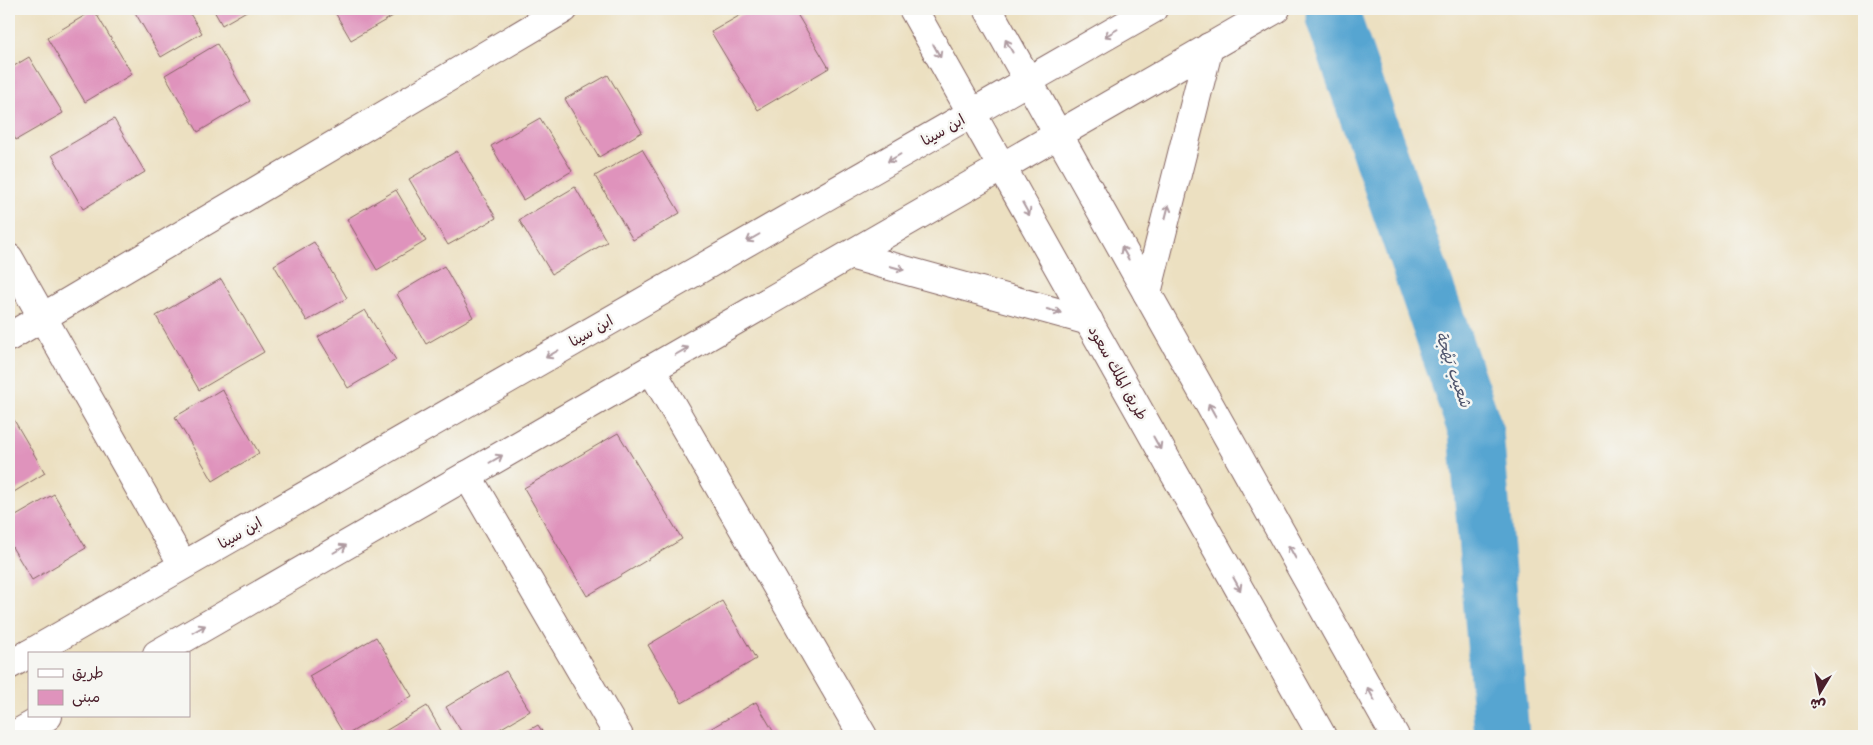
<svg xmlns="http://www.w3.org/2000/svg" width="1873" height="745" viewBox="0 0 1873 745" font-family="'Playpen Sans','Playpen Sans Arabic',sans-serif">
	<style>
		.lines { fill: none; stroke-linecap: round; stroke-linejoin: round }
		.river { stroke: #57a5d1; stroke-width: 55 }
		.building { fill: #df93bc }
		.minor-casing { stroke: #836360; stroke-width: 30 }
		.minor { stroke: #fff; stroke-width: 28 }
		.oneway { stroke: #ae9aa0 }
		.labels { text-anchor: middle; stroke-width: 5; stroke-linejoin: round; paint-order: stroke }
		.street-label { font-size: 15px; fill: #4a1f2b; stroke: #f6f6f2 }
		.water-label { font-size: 16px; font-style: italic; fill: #4f556d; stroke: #f6f6f2 }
	</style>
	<rect width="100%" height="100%" fill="#f6f6f2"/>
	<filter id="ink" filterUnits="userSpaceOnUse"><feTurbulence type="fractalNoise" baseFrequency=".02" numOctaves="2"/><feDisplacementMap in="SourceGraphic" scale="10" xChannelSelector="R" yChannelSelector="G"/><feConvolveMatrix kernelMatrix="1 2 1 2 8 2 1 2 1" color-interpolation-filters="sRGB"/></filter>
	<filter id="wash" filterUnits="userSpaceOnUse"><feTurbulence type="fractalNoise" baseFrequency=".0096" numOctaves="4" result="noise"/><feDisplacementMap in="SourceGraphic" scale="20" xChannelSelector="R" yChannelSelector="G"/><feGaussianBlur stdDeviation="1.12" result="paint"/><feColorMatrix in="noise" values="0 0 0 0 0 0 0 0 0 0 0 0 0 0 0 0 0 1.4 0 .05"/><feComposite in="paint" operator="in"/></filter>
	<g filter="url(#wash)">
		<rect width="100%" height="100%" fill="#ece0c1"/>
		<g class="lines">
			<polyline class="river" points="1333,17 1476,432 1502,736"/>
		</g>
		<g id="blocks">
			<g class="building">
				<polygon points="133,9 187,9 202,33 161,57"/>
				<polygon points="213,9 250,9 222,25"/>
				<polygon points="333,9 388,9 393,16 351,40"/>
				<polygon points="751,9 794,9 829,68 758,110 711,32"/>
				<polygon points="94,10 132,74 85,102 47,38"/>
				<polygon points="217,44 250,101 198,132 165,75"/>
				<polygon points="29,57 63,113 16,140 9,128 9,69"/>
				<polygon points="608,75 642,132 599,157 565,99"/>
				<polygon points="540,118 572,171 523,200 491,146"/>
				<polygon points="114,119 145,172 83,209 52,155"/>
				<polygon points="642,149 680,213 633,240 595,176"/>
				<polygon points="457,151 496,218 448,245 409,179"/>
				<polygon points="575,187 607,242 552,274 519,220"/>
				<polygon points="396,190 426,241 377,270 347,219"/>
				<polygon points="314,242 347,298 307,321 274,265"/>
				<polygon points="444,266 473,317 426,344 397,294"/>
				<polygon points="221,279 264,352 199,390 156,316"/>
				<polygon points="365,310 396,360 348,388 318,337"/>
				<polygon points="222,389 259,453 213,481 175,417"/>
				<polygon points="14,420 45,473 9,495 9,423"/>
				<polygon points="618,433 682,539 587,596 524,488"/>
				<polygon points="54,494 86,548 32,580 9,542 9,520"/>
				<polygon points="722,601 756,659 682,703 648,645"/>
				<polygon points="376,637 412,696 345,736 309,676"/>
				<polygon points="506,671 530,711 488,736 464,736 446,707"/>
				<polygon points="756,702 776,736 705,736 703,733"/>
				<polygon points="427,706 444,736 377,736"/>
				<polygon points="538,725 545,736 519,736"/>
			</g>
		</g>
	</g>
	<g filter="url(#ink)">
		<use href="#blocks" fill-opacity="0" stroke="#836360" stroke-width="1"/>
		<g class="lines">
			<g class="minor-casing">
				<g id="minor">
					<polyline points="913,9 1322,736"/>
					<polyline points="988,9 1395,736"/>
					<polyline points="850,255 1089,321"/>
					<polyline points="9,258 183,565"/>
					<polyline points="1147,293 1209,47"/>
					<polyline points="9,337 564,9"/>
					<polyline points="651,369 863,736"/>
					<polyline points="467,475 619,736"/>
					<polyline points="29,654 1153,9"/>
					<polyline points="157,654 1276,9"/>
					<polyline points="9,665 29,654"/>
					<polyline points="13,736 48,716"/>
				</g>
			</g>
			<use href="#minor" class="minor"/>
		</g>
		<defs><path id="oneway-shaft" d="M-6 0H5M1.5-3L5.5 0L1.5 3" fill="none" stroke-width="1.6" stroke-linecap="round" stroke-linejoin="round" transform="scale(1.25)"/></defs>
		<g class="oneway">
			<use href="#oneway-shaft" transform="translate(1111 33) rotate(150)"/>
			<use href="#oneway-shaft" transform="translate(1009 46) rotate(-119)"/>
			<use href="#oneway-shaft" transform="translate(937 51) rotate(61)"/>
			<use href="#oneway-shaft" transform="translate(894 158) rotate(150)"/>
			<use href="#oneway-shaft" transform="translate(1026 209) rotate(61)"/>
			<use href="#oneway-shaft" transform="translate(1167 212) rotate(-76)"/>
			<use href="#oneway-shaft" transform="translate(753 238) rotate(150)"/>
			<use href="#oneway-shaft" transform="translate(1125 253) rotate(-119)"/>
			<use href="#oneway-shaft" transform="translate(897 268) rotate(16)"/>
			<use href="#oneway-shaft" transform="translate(1054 311) rotate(16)"/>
			<use href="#oneway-shaft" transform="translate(682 351) rotate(-30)"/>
			<use href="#oneway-shaft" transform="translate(552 354) rotate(150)"/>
			<use href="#oneway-shaft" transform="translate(1212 410) rotate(-119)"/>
			<use href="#oneway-shaft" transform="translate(1157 443) rotate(61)"/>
			<use href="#oneway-shaft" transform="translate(496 459) rotate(-30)"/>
			<use href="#oneway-shaft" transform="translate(340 549) rotate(-30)"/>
			<use href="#oneway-shaft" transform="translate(1292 552) rotate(-119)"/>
			<use href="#oneway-shaft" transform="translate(1237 584) rotate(61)"/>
			<use href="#oneway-shaft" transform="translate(199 629) rotate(-30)"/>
			<use href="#oneway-shaft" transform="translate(1371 694) rotate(-119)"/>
		</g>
	</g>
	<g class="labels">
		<g class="street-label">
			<text transform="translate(943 130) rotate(-30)" y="5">ابن سينا</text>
			<text transform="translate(591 331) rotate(-30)" y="5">ابن سينا</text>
			<text transform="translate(1118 373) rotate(61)" y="5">طريق الملك سعود</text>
			<text transform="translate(240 533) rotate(-30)" y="5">ابن سينا</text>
		</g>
		<g class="water-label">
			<text transform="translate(1454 369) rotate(71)" y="6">شعيب بَهْجة</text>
		</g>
	</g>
	<rect width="1873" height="745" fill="none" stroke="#f6f6f2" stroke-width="30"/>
	<rect x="28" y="652" width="162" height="65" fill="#f6f6f2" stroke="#b1a0a2"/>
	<rect x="38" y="669" width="25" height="8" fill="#ffffff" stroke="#b1a0a2"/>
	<text x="72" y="678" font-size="15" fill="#4a1f2b">طريق</text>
	<rect x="38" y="690" width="25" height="15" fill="#df93bc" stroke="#b1a0a2"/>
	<text x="72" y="702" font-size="15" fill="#4a1f2b">مبنى</text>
	<g transform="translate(1820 692) rotate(190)" stroke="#f6f6f2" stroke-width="4" paint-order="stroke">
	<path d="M0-4L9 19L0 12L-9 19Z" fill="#4a1f2b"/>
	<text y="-8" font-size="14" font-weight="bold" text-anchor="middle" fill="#4a1f2b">ش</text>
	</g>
</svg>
